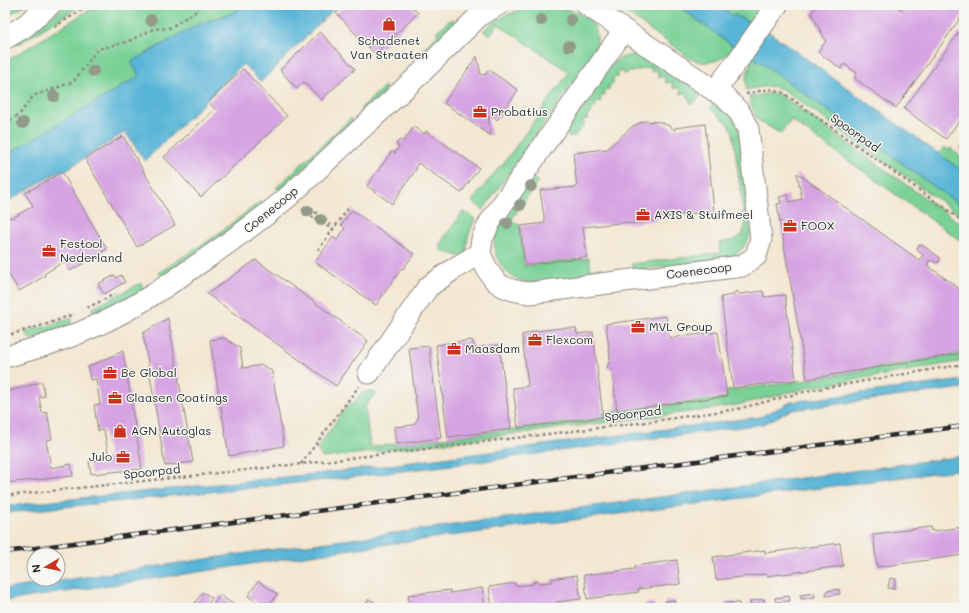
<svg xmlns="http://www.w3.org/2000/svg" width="969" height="613" viewBox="0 0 969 613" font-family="Mali,sans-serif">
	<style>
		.green { fill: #79d196; stroke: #527e60 }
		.water { fill: #59b5d7; stroke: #427081 }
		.building { fill: #d6a4e2 }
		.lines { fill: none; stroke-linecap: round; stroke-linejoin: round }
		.minor-casing { stroke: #8f897e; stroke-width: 23 }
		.major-casing { stroke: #8f897e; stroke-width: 24 }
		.path { stroke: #8f897e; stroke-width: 2.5; stroke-dasharray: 3 3; stroke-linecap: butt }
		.minor { stroke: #fff; stroke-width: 21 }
		.major { stroke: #fff; stroke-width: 22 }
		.rail-casing { stroke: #2b2b2b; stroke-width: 4.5 }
		.rail { stroke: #f6f6f2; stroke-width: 3; stroke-dasharray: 9; stroke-linecap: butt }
		.tree { fill: #929b88 }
		.labels { text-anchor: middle; stroke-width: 3; stroke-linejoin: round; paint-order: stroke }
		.poi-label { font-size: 12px; fill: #2b2b2b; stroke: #f6f6f2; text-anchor: start }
		.street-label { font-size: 12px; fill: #2b2b2b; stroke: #f6f6f2 }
	</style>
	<rect width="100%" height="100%" fill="#f6f6f2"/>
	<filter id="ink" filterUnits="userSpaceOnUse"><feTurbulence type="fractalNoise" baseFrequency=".025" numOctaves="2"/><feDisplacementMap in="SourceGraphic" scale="8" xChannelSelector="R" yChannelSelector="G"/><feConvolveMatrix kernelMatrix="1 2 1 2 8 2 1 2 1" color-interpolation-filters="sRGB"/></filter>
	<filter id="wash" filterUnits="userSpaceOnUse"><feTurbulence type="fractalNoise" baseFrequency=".012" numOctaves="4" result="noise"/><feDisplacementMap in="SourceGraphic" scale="16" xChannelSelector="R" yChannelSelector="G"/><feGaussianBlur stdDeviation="0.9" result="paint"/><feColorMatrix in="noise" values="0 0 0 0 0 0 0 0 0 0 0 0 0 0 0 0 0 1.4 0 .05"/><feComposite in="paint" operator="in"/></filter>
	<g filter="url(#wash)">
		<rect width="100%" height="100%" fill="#f3e7d2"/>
		<g class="green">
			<polygon points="5,5 26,5 5,17"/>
			<polygon points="68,5 82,5 20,43 14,44 38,25"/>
			<polygon points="97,5 243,5 234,12 197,25 131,62 139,76 11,153 5,143 5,62"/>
			<path d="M615,5H677L734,47C724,61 707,66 691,59Z"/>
			<polygon points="723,5 760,5 756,16 751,23 735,15 732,15 723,9"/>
			<path d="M540,6C570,8 608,14 594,53L483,210L472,201L500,166L501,167L569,72L498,24L490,35L483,31C500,15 518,9 540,6Z"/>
			<polygon points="453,19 458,25 421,59 414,58 438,35 436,32 450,20"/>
			<polygon points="632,55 643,55 700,92 701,95 695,103 690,103 687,93 681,94 680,87 674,89 672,82 666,83 664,76 659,78 657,70 652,72 650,67 623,74 622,71 617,73 618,77 612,78 614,83 609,85 610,89 604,91 605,95 600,97 601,101 595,103 596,107 591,109 592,113 587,115 588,119 583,120 584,125 575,136 568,137 567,129 613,63 621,58"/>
			<path d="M752,56L964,208V218L784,90C772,83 759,88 746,90V77L751,64L748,62Z"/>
			<polygon points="385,86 385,92 364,112 360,109"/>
			<polygon points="771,93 779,94 964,226 964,243 791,120 781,134 758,120 753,110 749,97"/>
			<path d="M716,103L727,110L738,126L751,232C747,245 740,253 728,259L635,270L631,264L720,253L719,243L734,240L742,235L745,226L733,133L728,123L711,109L712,104Z"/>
			<polygon points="351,118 353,123 281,190 276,188"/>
			<polygon points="944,147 948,150 950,148 964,159 964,172 938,154"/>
			<path d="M532,177L538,181L511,220L520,226L524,266L589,258L591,270L602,268L599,275L528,283C521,281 514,278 508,273C494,261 490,239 500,222C508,206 522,191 532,177Z"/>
			<polygon points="261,201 261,208 163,277 158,273 211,239"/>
			<polygon points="463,211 475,219 468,236 466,255 458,256 440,250 442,247 439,245"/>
			<polygon points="141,283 143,288 140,293 98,314 91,309"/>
			<polygon points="71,318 72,321 69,327 32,339 29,338 25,332 44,327"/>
			<polygon points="964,353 964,361 808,388 737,405 705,410 322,458 317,448 349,403 352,405 359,395 367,391 376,393 365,407 370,447 604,418 604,413 727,398 727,391 807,380"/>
		</g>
		<g class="water">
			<polygon points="243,5 338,5 261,82 243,64 145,161 125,132 63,172 61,170 5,203 5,143 11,152 139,76 131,62 197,25 234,12"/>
			<polygon points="677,5 723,5 723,9 732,15 735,15 769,32 964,172 964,208 752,56 734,47"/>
			<polygon points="964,380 964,388 791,410 763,424 484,461 345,478 5,513 5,506 343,471 760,417 791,402"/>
			<polygon points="964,456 964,469 957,470 351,549 5,601 5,589 240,554"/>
		</g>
		<g id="blocks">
			<g class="building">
				<polygon points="345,5 410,5 418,13 375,54 336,13"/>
				<polygon points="817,5 894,5 902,10 906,5 964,5 964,13 896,108 854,78 857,73 844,64 841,69 818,52 826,41 811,13"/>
				<polygon points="320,32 355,69 321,100 304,82 297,89 280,70"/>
				<polygon points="959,32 963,35 964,33 964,114 946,139 904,109"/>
				<polygon points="477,56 481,75 486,74 489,70 518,90 497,120 493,116 488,117 491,136 444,103"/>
				<polygon points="243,69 287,116 201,197 164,157 215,109 208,102"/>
				<polygon points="644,121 660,122 669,126 675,130 675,128 705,124 714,211 657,218 657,220 628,224 628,222 583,227 587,257 525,265 520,226 545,223 540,190 577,187 573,153 605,149 606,150 633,126"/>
				<polygon points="414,127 424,134 426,131 479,168 461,193 418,163 416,167 417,168 392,204 367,186 392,151 395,153 399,147 396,144 400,140 403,142"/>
				<polygon points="123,136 175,225 137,247 85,159"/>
				<polygon points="964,142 964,152 959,149"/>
				<polygon points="62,172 107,249 70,271 65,261 44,274 45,276 19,291 5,268 5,220 11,217 12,218 33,206 25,193"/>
				<polygon points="797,173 919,260 923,255 919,252 917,248 919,245 922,245 939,257 940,260 939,262 936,263 930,260 927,265 964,292 964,353 807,379 777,204 781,203 779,197 788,195 789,202 802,199"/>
				<polygon points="352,210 414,254 403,269 402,268 376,305 315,262 333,237 337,240 345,228 341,225"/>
				<polygon points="256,260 368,341 336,386 207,294"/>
				<polygon points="115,275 116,278 121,275 125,282 104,294 98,284"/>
				<polygon points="736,291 740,294 763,291 764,297 785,295 796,380 733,388 721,297 733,295"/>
				<polygon points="666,316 669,338 718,332 727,396 617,411 612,369 607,368 610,358 606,324"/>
				<polygon points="168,318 193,462 165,466 143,333"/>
				<polygon points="563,328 576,328 577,334 593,332 603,417 518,428 513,388 528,386 522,335 535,331"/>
				<polygon points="224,338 240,348 243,368 262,365 272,371 284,446 229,456 210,340"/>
				<polygon points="472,340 474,348 499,345 511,429 448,437 436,345"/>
				<polygon points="429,346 441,438 396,444 394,427 413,425 418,419 409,348"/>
				<polygon points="123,351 142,469 91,474 89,461 109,458 104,430 98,431 94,405 100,404 96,379 90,380 88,367"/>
				<polygon points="42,382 45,396 39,397 42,413 47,412 52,439 46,440 51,468 71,464 73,476 5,483 5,392"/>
				<polygon points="931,527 932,531 964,527 964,555 877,567 873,534"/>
				<polygon points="840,543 843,566 767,576 766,574 716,580 713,557 765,550 765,553"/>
				<polygon points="677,560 680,584 638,589 639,592 587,599 584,575 635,569 635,566"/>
				<polygon points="577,575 581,599 556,602 556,605 531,608 518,608 518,607 492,608 489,587 515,583 516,586 533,584 533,582 539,581 539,583 552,582 551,579"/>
				<polygon points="890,578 896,579 894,589 888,588"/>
				<polygon points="258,581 277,594 268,608 264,608 248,596"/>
				<polygon points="482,588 485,608 410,608 408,595 450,590 450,593"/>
				<polygon points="839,589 840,594 826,596 826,591"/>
				<polygon points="203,592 212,598 205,608 191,608"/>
				<polygon points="814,593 815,597 801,599 800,595"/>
				<polygon points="220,595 238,608 211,608"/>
				<polygon points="789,596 790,601 776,602 775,598"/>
				<polygon points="369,599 382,608 363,608"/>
				<polygon points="764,599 765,604 751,606 750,601"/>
				<polygon points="674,600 676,607 666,608 665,601"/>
				<polygon points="725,602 739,603 739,607 725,607"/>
				<polygon points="654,603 654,608 645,608 645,604"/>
				<polygon points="817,604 839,607 839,608 816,608"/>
				<polygon points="634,605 635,608 623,608 623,607"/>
			</g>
		</g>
	</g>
	<g filter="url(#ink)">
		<use href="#blocks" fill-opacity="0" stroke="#8f897e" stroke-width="1"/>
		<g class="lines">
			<g class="minor-casing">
				<g id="minor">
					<polyline points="715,91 741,56 777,5"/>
					<path d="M480,253C491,282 499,290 530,293L742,266L756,256L761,239L748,129L740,113L727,99L587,5"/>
					<path d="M5,357C33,349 60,342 86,330C128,313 167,286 204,260C233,240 262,219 289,196L420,74L480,15L498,5"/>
					<polyline points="369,373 428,287 455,268 480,253 482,239 490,222 624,30"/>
				</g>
			</g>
			<g class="major-casing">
				<polyline id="major" points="5,38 25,26 49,5"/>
			</g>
			<g class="path">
				<polyline points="54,27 90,5"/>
				<polyline points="746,94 769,89 782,92 964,222"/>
				<polyline points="5,124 20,114 33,96 73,82 98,49 127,42 153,29 169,28 195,12 200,5"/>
				<path d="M304,207C315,210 324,219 332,227"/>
				<polyline points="302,209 320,223 333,229"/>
				<polyline points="318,250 350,206"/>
				<polyline points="87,308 115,294"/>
				<polyline points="5,336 47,324 74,314"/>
				<polyline points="301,464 359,386"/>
				<polyline points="5,496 301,464 647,422 737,409 812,390 964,364"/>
			</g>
			<use href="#minor" class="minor"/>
			<use href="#major" class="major"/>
			<g class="rail-casing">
				<polyline id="rail" points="5,552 964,426"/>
			</g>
			<use href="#rail" class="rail"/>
		</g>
		<g class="tree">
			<circle cx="151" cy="20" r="6"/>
			<circle cx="541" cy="20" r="6"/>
			<circle cx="571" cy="20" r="6"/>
			<circle cx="569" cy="46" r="6"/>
			<circle cx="93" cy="71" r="6"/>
			<circle cx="54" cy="96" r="6"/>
			<circle cx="23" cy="123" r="6"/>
			<circle cx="531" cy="186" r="6"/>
			<circle cx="520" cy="205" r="6"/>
			<circle cx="308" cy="211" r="6"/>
			<circle cx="321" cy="220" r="6"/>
			<circle cx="507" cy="223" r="6"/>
		</g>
	</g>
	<defs>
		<g id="shop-bare" transform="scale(1.08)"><path d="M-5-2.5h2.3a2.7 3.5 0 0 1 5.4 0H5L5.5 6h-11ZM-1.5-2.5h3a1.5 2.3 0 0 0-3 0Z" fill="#c8321e" stroke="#f6f6f2" stroke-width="2.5" paint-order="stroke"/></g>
		<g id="office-bare" transform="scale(1.08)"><path d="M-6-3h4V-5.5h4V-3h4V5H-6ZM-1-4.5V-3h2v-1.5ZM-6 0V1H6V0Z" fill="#c8321e" stroke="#f6f6f2" stroke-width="2.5" paint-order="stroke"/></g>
	</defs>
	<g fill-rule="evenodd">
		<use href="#shop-bare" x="389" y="24"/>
		<use href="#office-bare" x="480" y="112"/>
		<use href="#office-bare" x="643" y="215"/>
		<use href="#office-bare" x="790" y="226"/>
		<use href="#office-bare" x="49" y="251"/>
		<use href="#office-bare" x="638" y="327"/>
		<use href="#office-bare" x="535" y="340"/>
		<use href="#office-bare" x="454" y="349"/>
		<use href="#office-bare" x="110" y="373"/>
		<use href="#office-bare" x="115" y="398"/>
		<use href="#shop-bare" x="120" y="431"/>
		<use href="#office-bare" x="123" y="457"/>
	</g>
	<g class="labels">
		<g class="poi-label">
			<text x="389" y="45" text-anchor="middle">Schadenet<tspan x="389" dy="14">Van Straaten</tspan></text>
			<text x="491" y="116">Probatius</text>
			<text x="654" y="219">AXIS &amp; Stuifmeel</text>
			<text x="801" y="230">FOOX</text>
			<text x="60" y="248">Festool<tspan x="60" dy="14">Nederland</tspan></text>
			<text x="649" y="331">MVL Group</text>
			<text x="546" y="344">Flexcom</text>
			<text x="465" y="353">Maasdam</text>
			<text x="121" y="377">Be Global</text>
			<text x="126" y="402">Claasen Coatings</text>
			<text x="131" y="435">AGN Autoglas</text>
			<text x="112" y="461" text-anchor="end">Julo</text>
		</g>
		<g class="street-label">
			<text transform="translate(855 133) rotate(35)" y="4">Spoorpad</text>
			<text transform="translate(271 210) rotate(-39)" y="4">Coenecoop</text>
			<text transform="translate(699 271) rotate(-7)" y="4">Coenecoop</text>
			<text transform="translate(633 414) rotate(-7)" y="4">Spoorpad</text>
			<text transform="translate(152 472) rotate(-6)" y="4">Spoorpad</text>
		</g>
	</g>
	<rect width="969" height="613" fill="none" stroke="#f6f6f2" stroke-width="20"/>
	<g transform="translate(46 567) rotate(261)"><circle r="19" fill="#f6f6f2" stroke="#a5a5a2"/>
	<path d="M0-3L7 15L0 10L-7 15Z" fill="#c8321e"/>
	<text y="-6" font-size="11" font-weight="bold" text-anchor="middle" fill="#2b2b2b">N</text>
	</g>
</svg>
